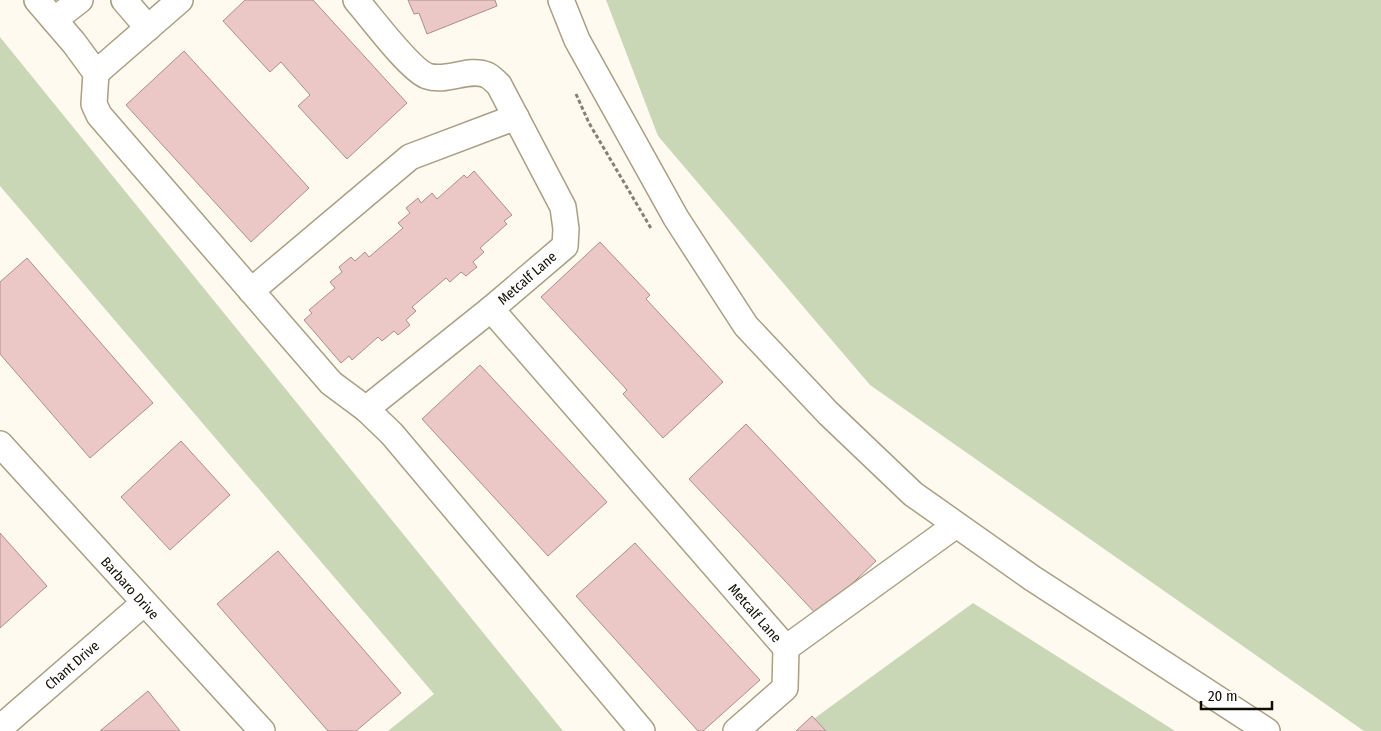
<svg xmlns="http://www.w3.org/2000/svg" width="1381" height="731" viewBox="0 0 1381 731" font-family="'Fira Sans Condensed',sans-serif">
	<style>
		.green { fill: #cad7b6 }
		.building { fill: #ebc7c6; stroke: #ae8d8c }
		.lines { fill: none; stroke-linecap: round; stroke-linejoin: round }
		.minor-casing { stroke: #aa9f84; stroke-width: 28 }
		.path { stroke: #858177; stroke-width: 3; stroke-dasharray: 4 2.5; stroke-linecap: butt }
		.minor { stroke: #fff; stroke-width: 25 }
		.labels { text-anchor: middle; stroke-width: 4; stroke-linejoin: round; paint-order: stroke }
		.street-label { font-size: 14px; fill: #110d04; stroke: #fff }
	</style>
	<rect width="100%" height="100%" fill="#fffaef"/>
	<g class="green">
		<polygon points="606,0 1381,0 1381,731 1364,731 870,385 658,136"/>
		<polygon points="0,37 563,731 388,731 434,694 0,186"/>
		<polygon points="973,603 1175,731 797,731"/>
	</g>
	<g class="building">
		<polygon points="245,0 313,0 407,103 347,159 298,106 310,95 281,62 270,72 223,21"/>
		<polygon points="408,0 495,0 497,6 427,34 419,13 414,14"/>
		<polygon points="184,51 309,188 251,242 126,105"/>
		<polygon points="474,171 512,215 504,221 507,224 480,248 484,252 473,262 477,267 466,276 461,272 450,282 446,278 412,307 416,311 406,320 410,325 398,335 394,331 382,341 378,337 352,360 349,356 341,363 304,320 312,313 309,310 335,288 330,282 342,272 339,267 351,257 355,261 365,252 369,257 403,228 398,223 410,213 406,208 418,198 421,203 432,193 437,199 464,175 467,178"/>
		<polygon points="600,242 650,295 646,299 723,382 663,438 623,394 627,390 541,297"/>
		<polygon points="27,258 153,403 90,458 0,354 0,282"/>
		<polygon points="480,365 607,502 548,556 422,419"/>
		<polygon points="746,424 876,561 818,616 689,479"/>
		<polygon points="181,441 230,495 170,550 121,497"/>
		<polygon points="0,533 47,586 0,628"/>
		<polygon points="635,543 760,680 703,731 698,731 576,596"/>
		<polygon points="278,551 401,693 356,731 328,731 217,604"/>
		<polygon points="148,691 180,731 100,731"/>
		<polygon points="812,716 826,731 796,731"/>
	</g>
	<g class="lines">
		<g class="minor-casing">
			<g id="minor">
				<polyline points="37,0 74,43 96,73 94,104 99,115 331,383 366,409 392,434 642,731"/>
				<polyline points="124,0 148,28"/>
				<path d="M356,0C370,16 409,69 427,76C447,83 468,67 487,75C491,77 496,82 499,85L563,207L566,229L565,246L491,309L786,648"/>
				<polyline points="561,0 577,40 676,218 746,326 828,413 913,494 1032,578 1267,731"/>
				<polyline points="54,20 80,0"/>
				<polyline points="96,73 180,0"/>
				<polyline points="251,291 410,157 516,117"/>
				<polyline points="366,409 491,309"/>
				<polyline points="0,444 262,731"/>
				<polyline points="0,728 144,603"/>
				<polyline points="736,731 785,688 786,648 956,525"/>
			</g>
		</g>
		<polyline class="path" points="576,94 589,123 652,230"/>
		<use href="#minor" class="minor"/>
	</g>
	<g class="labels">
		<g class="street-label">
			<text transform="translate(527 278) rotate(-41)" y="5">Metcalf Lane</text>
			<text transform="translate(130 588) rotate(48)" y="5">Barbaro Drive</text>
			<text transform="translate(755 613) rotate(49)" y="5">Metcalf Lane</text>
			<text transform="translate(72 665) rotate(-41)" y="5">Chant Drive</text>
		</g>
	</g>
	<path d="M1201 701v8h71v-8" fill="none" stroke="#110d04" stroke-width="2.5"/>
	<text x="1208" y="701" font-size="15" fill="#110d04" stroke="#ffffff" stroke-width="4" paint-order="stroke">20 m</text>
</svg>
